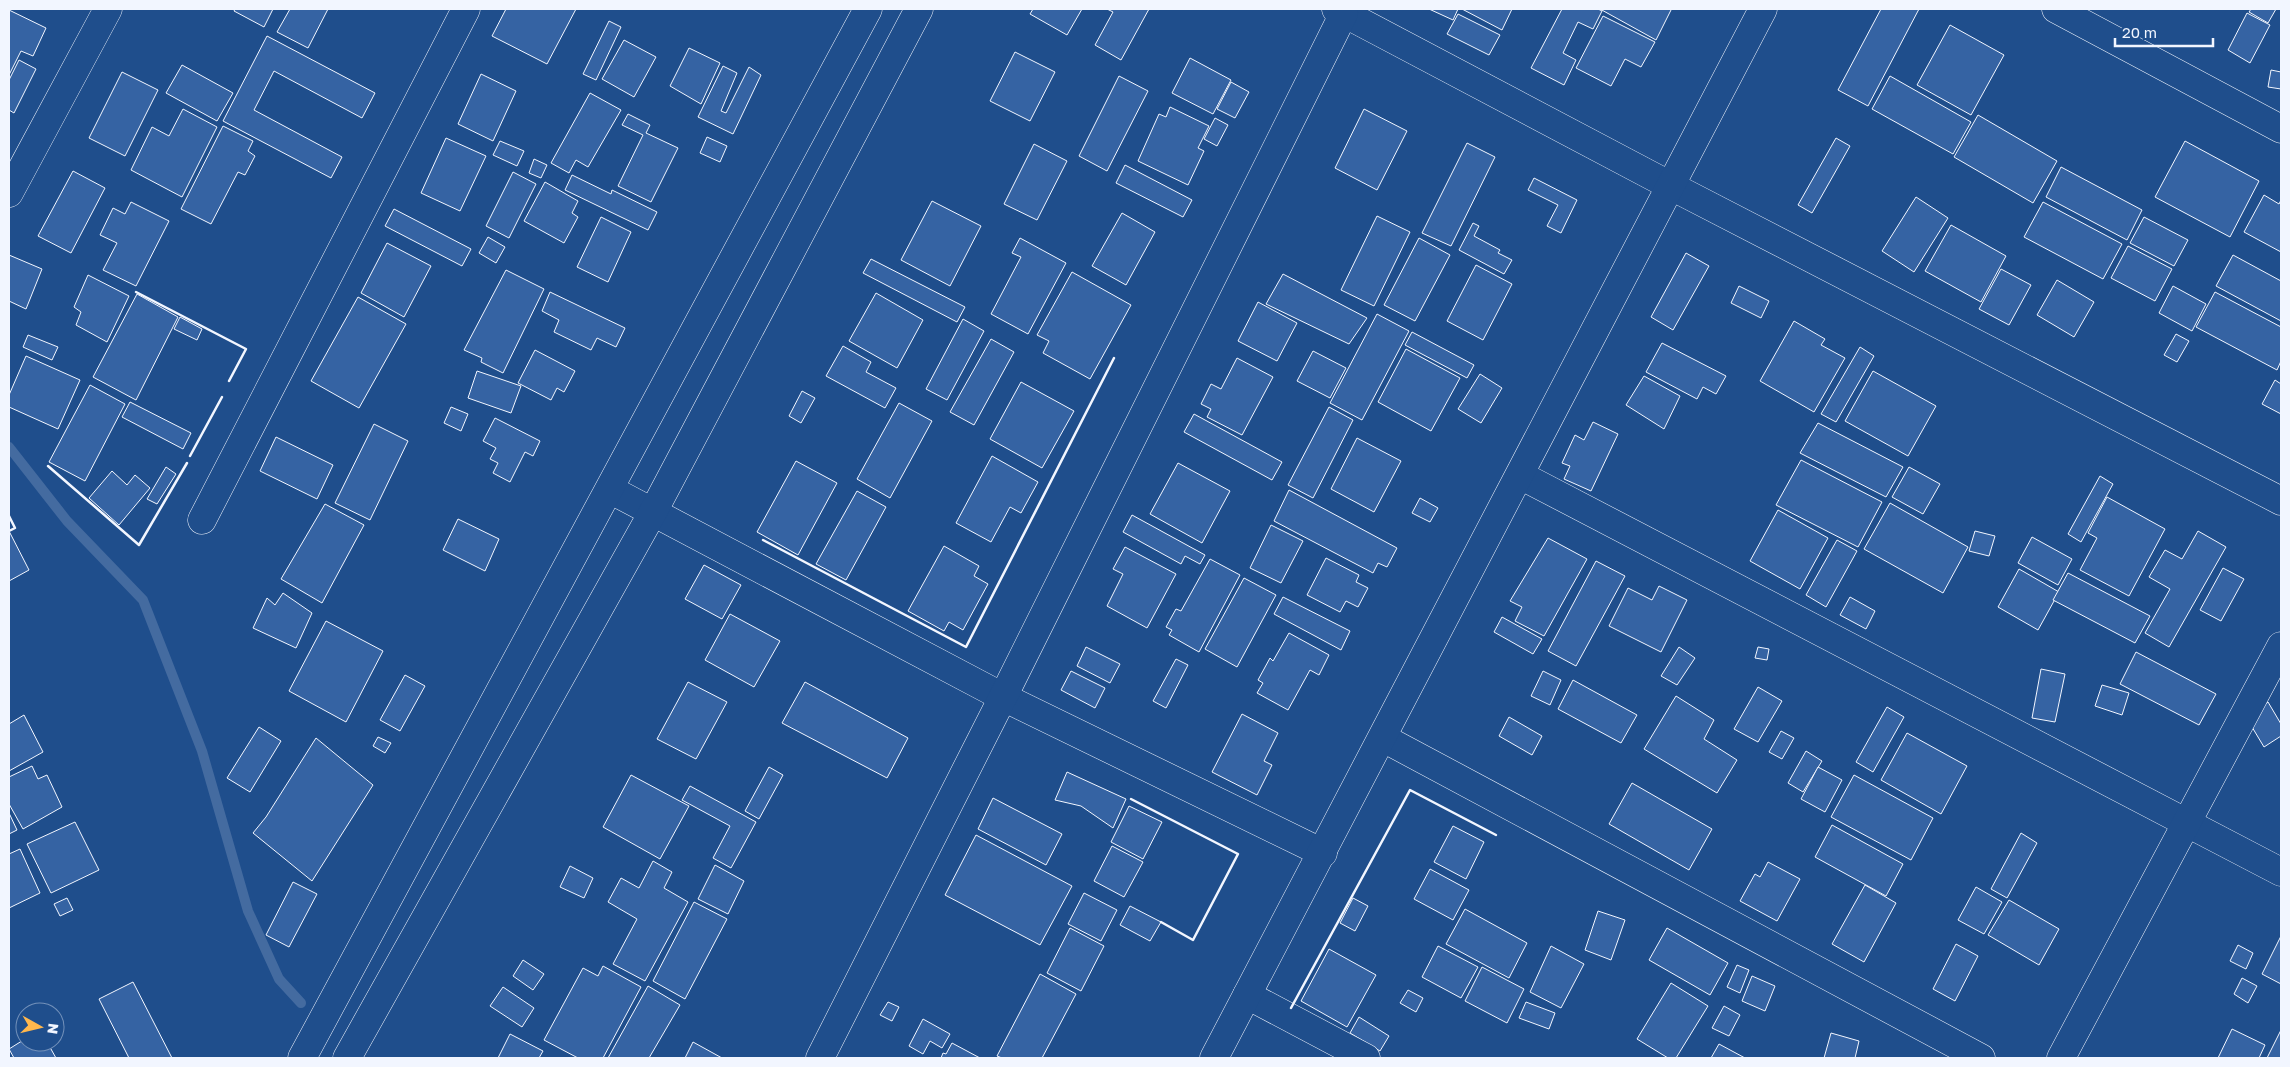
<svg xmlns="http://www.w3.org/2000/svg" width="2290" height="1067" viewBox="0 0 2290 1067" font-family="'Golos Text',sans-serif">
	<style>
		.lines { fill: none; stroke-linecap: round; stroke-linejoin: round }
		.stream { stroke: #446ba0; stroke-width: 10 }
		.building { fill: #3563a3; stroke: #f2f6ff }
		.street-casing { stroke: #f2f6ff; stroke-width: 29 }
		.secondary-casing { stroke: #f2f6ff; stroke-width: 29 }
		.street { stroke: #1f4e8c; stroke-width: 28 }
		.secondary { stroke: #1f4e8c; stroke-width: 28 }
		.wall { stroke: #f2f6ff; stroke-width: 2.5 }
	</style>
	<rect width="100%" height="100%" fill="#1f4e8c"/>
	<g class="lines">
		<polyline class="stream" points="9,447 67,521 143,600 202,751 248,911 279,979 301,1003"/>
	</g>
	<g class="building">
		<polygon points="235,9 273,9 264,27 234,11"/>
		<polygon points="290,9 328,9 308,48 277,32"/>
		<polygon points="506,9 576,9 547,64 492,36"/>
		<polygon points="1033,9 1082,9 1067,35 1030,14"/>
		<polygon points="1107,9 1149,9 1121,60 1095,45 1113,12"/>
		<polygon points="1429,9 1458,9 1453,20"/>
		<polygon points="1462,9 1512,9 1502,30"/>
		<polygon points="1562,9 1598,9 1602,11 1593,29 1578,22 1563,53 1576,60 1564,85 1531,68"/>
		<polygon points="1600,9 1670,9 1671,10 1656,40"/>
		<polygon points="1881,9 1919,9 1868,106 1838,90"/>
		<polygon points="2251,9 2276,9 2268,23 2249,12"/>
		<polygon points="9,10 46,28 33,56 21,51 9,75"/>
		<polygon points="2247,13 2270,25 2250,63 2228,50"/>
		<polygon points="1458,14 1500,35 1489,55 1447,34"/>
		<polygon points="1603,16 1655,42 1641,67 1625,59 1611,86 1576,68"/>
		<polygon points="609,21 621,27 596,80 583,74"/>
		<polygon points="1950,25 2004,55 1971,115 1917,85"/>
		<polygon points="267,36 375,93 362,118 274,71 254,110 342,157 331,178 223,121"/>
		<polygon points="624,40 656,57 634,97 602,79"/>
		<polygon points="689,48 720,63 701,104 670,86"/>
		<polygon points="1015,52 1055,72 1030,121 990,101"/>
		<polygon points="1190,58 1231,80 1213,114 1172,93"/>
		<polygon points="19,60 36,69 14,113 9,110 9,80"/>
		<polygon points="182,65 233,93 217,121 166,93"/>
		<polygon points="723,66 737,73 721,111 726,113 749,67 761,75 733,134 698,117"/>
		<polygon points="2271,70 2281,72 2281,89 2268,87"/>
		<polygon points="122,72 158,90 125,156 89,138"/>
		<polygon points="481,74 516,91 493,141 458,124"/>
		<polygon points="1119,76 1148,91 1107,171 1079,156"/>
		<polygon points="1890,76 1971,122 1953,154 1872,109"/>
		<polygon points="1231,82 1249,92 1235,118 1217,109"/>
		<polygon points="590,93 621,110 588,167 576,160 569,173 551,163"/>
		<polygon points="1170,107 1209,126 1198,148 1204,151 1188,185 1138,161 1159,114 1166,117"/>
		<polygon points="183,109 217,127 182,197 131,170 152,127 169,136"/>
		<polygon points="1364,109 1407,131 1377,190 1335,168"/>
		<polygon points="628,114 650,125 646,133 678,148 651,202 618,186 643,135 622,125"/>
		<polygon points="1978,115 2057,161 2033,203 1954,157"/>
		<polygon points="1215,118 1228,125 1217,146 1204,139"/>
		<polygon points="223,126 253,141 248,151 255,156 245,175 238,172 211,224 181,209"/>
		<polygon points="707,137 727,146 720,162 700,153"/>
		<polygon points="446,138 486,156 460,211 421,193"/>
		<polygon points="1836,138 1850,146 1812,213 1798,205"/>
		<polygon points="500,141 524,151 517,166 493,155"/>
		<polygon points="2185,141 2259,181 2230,237 2155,197"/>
		<polygon points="1467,143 1495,157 1451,246 1422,233"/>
		<polygon points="1034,144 1067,161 1037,220 1004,204"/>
		<polygon points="534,159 547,165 541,178 529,173"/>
		<polygon points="1125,165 1192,200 1183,217 1116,183"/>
		<polygon points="2061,167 2142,210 2127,240 2046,197"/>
		<polygon points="73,171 105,188 71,253 38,236"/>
		<polygon points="513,172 536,184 509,238 486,226"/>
		<polygon points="572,175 611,194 612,190 657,212 648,230 565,190"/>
		<polygon points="1534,178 1577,200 1561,233 1547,226 1558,205 1528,190"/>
		<polygon points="545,182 578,201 572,213 578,217 564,243 524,221"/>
		<polygon points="2264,195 2279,204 2281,200 2281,252 2244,232"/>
		<polygon points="1916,197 1948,218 1914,272 1882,251"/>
		<polygon points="932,201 981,226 950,286 901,260"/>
		<polygon points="131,202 169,221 136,286 103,270 117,243 100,235 113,208 125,214"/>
		<polygon points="2043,202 2122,244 2103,279 2024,237"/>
		<polygon points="394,209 471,249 462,266 385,226"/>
		<polygon points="1122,213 1155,232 1126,285 1092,266"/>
		<polygon points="1377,216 1410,232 1374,306 1341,290"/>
		<polygon points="601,217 631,232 608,282 577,267"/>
		<polygon points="2144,217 2188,240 2174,266 2130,243"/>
		<polygon points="1473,223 1479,226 1474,236 1500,250 1498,253 1512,260 1504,274 1459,250"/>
		<polygon points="1951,225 2006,256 1981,302 1925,271"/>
		<polygon points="488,237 505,247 496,263 479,253"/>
		<polygon points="1020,238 1066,263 1028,334 991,314 1021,257 1012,253"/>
		<polygon points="1419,238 1450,255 1415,321 1384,305"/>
		<polygon points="387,243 431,266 404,317 361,293"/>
		<polygon points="2128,246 2172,269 2155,301 2111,278"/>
		<polygon points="1686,253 1709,266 1673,330 1651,317"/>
		<polygon points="9,255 42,269 26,309 9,301"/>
		<polygon points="2233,255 2281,281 2281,321 2216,286"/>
		<polygon points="871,259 965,307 957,322 863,273"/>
		<polygon points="1476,265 1512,284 1483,340 1447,321"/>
		<polygon points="2001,269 2031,285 2009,325 1979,309"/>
		<polygon points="506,270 544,289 503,373 481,362 482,358 464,350"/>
		<polygon points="1072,272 1131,305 1090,379 1043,353 1049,341 1037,335"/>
		<polygon points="1283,274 1367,318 1349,344 1266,304"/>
		<polygon points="88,275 129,296 107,342 76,325 81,312 74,307"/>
		<polygon points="2057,280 2094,302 2074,337 2037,315"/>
		<polygon points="1739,286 1769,301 1761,318 1731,303"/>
		<polygon points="2173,286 2206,304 2192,331 2159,313"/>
		<polygon points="550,292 625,328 616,347 597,338 591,350 554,332 559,320 542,311"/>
		<polygon points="2215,292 2281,327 2281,361 2277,370 2196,327"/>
		<polygon points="876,293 923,320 897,368 849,341"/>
		<polygon points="137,294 178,317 136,400 93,377"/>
		<polygon points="358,297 406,324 359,408 311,381"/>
		<polygon points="1258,302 1297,323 1277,361 1238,341"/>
		<polygon points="1377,314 1409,331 1362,420 1330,403"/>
		<polygon points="180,317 202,329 197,340 174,329"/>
		<polygon points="963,319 984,331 947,400 926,389"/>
		<polygon points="1794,321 1825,339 1821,345 1845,358 1814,412 1760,381"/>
		<polygon points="1412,332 1474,365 1467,378 1405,345"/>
		<polygon points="2176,334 2189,341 2177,362 2164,355"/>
		<polygon points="28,335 58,347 52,360 23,347"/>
		<polygon points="991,339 1014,352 974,425 950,412"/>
		<polygon points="1662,343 1726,376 1716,394 1703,387 1697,399 1646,372"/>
		<polygon points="843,346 871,362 866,372 896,388 885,408 826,376"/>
		<polygon points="1860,347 1874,356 1836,422 1821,414"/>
		<polygon points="1406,349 1460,378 1431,431 1378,402"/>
		<polygon points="535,350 575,371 564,392 557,388 551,400 518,383"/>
		<polygon points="1313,351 1346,368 1330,398 1297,381"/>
		<polygon points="26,356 80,380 58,429 9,407 9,395"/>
		<polygon points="1237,358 1273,377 1242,435 1207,417 1211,409 1201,404 1211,384 1221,389"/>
		<polygon points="477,371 521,386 511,413 468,398"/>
		<polygon points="1873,371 1936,406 1908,456 1845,421"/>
		<polygon points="1480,374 1502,388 1481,423 1458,409"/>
		<polygon points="1644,376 1680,396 1664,429 1626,405"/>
		<polygon points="2275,380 2281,384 2281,414 2262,404"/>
		<polygon points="1021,382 1074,411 1042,468 990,439"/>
		<polygon points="90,385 125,404 85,481 49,462"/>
		<polygon points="802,391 815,398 801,423 789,416"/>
		<polygon points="130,402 191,433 183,449 122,417"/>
		<polygon points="899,403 932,421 890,498 857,479"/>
		<polygon points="451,407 468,414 461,431 444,423"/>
		<polygon points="1329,407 1353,420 1313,498 1288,485"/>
		<polygon points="1194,414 1282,462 1272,480 1184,432"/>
		<polygon points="495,418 540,441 533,456 525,452 510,482 493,473 498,463 490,459 496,448 483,441"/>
		<polygon points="1593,422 1618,434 1591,491 1564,479 1570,466 1562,463 1575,435 1584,440"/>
		<polygon points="1818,423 1903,467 1886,497 1800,453"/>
		<polygon points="374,424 408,441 370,520 335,503"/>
		<polygon points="276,437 333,465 317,499 260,471"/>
		<polygon points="1357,438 1401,461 1374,512 1331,489"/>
		<polygon points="992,456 1038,482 1021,513 1010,507 991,542 956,523"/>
		<polygon points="1801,460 1882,502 1858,547 1776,505"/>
		<polygon points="796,461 837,483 798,555 757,532"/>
		<polygon points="1178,463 1230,491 1202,543 1150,514"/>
		<polygon points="166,467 176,474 157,504 147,499"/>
		<polygon points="1909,467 1940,484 1923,514 1892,497"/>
		<polygon points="112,471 127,485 135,475 150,488 119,525 89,498"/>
		<polygon points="2100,476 2113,484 2081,542 2068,534"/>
		<polygon points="1289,490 1397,548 1387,567 1378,563 1373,573 1274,521"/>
		<polygon points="857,491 886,507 846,580 816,564"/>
		<polygon points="2107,497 2165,529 2129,596 2080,570 2097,538 2088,533"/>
		<polygon points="1420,498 1438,508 1430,522 1412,513"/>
		<polygon points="1890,503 1968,547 1943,593 1864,549"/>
		<polygon points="325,504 364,525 322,603 281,579"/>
		<polygon points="1778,510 1828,538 1800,589 1750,561"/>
		<polygon points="1132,515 1205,555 1200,564 1185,556 1181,564 1123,532"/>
		<polygon points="458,519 499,539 485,571 443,550"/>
		<polygon points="1271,525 1303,541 1281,583 1250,568"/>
		<polygon points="9,531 29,570 9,581"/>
		<polygon points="1975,531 1995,536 1989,556 1969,551"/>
		<polygon points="2198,531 2226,547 2169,647 2145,633 2170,589 2149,577 2165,550 2182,559"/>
		<polygon points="2032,537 2072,559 2058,585 2018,563"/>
		<polygon points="1548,538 1587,559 1544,636 1515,621 1522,607 1510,601"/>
		<polygon points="1837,540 1857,551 1826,607 1806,595"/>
		<polygon points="944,546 979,566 974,576 988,584 963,630 949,622 944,631 908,611"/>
		<polygon points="1125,547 1176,574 1147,628 1107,606 1123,574 1113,569"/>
		<polygon points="1326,558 1359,575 1356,582 1368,588 1358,607 1346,601 1340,612 1307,595"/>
		<polygon points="1210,559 1240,575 1199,652 1169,635 1172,630 1166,627 1176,609 1181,611"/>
		<polygon points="1596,561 1625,576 1576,666 1548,651"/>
		<polygon points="704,565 741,585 722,619 685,599"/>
		<polygon points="2223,568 2244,579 2221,621 2200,610"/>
		<polygon points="2019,569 2059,592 2038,630 1998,607"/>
		<polygon points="2068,573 2150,616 2135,643 2053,600"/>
		<polygon points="1244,578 1276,595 1237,667 1205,649"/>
		<polygon points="1659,586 1687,600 1661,652 1609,626 1628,588 1652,600"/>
		<polygon points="283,593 312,613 296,648 253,628 267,598 275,605"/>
		<polygon points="1283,597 1350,631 1341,650 1274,614"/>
		<polygon points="1850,597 1875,611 1866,629 1840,615"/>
		<polygon points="730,614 780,641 754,687 705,660"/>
		<polygon points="1502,617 1542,639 1533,654 1494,632"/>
		<polygon points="326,621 383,651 346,722 289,691"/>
		<polygon points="1289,633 1329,655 1319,675 1310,670 1288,710 1257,693 1263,683 1258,680 1270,658 1273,661"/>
		<polygon points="1086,647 1120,664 1110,683 1077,666"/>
		<polygon points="1679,647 1695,658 1677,685 1661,676"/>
		<polygon points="1758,647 1769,649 1767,660 1755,658"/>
		<polygon points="2136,652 2216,694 2199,725 2120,684"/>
		<polygon points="1176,659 1188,665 1166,708 1153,701"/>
		<polygon points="2041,669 2065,674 2055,722 2032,718"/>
		<polygon points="1071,671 1105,688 1095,708 1061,690"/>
		<polygon points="1543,671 1561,680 1550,705 1531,696"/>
		<polygon points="405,675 425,686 400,731 380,720"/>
		<polygon points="1573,680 1637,715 1621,743 1558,709"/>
		<polygon points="688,682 727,702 696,759 657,739"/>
		<polygon points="805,682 908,738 887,778 782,723"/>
		<polygon points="2102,685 2129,693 2122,715 2095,706"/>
		<polygon points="1758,687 1782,701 1758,742 1734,729"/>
		<polygon points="1676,696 1714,720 1704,739 1737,760 1717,793 1644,749"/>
		<polygon points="2268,702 2281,724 2281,736 2264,747 2246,717"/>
		<polygon points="1887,707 1904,717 1873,772 1856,762"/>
		<polygon points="1242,714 1278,733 1264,761 1272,765 1257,795 1212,772"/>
		<polygon points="24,715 43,752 9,771 9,724"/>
		<polygon points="1509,717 1542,736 1532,755 1499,736"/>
		<polygon points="259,727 281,741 250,792 227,778"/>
		<polygon points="1781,731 1794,738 1782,759 1769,752"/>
		<polygon points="1907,733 1967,766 1941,814 1881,780"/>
		<polygon points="378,737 391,743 385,753 373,746"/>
		<polygon points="316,738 373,785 312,881 253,833 266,817"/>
		<polygon points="1806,751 1822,761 1803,792 1788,783"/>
		<polygon points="32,766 38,779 47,775 62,807 23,829 9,804 9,777"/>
		<polygon points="769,767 783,775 759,819 745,811"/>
		<polygon points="1818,767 1842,780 1825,812 1801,799"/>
		<polygon points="1067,772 1126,799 1113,828 1081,806 1055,800"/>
		<polygon points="631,775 689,806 660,859 603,827"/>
		<polygon points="1854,775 1933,818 1911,860 1831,817"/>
		<polygon points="1632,783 1712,829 1689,870 1609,824"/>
		<polygon points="690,786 756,822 731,868 713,858 730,826 682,800"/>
		<polygon points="993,798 1062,834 1046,865 978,829"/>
		<polygon points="1129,806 1162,822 1143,859 1111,842"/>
		<polygon points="9,813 17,830 9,834"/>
		<polygon points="75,822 99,870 51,893 27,844"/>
		<polygon points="1832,825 1903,864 1886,896 1815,857"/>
		<polygon points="1453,826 1484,842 1466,879 1434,862"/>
		<polygon points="2021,833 2037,843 2007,898 1991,889"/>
		<polygon points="976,835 1072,886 1040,945 945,895"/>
		<polygon points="1112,846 1143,862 1124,897 1094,881"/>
		<polygon points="20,849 40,893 9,908 9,854"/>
		<polygon points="653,861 672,872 664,888 688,902 645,981 613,964 637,919 608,902 621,878 639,888"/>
		<polygon points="1768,862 1800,879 1777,921 1740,901 1755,874 1760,877"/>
		<polygon points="715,865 744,881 728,914 698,899"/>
		<polygon points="570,866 593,878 584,898 560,887"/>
		<polygon points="1430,869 1469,890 1453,920 1414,899"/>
		<polygon points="293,882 317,894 289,947 266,935"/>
		<polygon points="1865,885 1896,903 1864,962 1832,944"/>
		<polygon points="1976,887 2002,902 1984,934 1958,920"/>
		<polygon points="1084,893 1117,910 1101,941 1068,924"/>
		<polygon points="67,898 73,910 60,916 54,904"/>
		<polygon points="1353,898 1368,906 1355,931 1340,923"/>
		<polygon points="2009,900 2059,929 2039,965 1988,935"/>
		<polygon points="694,902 727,919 685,999 653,981"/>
		<polygon points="1130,906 1161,922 1150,941 1120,925"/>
		<polygon points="1465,909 1527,943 1509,978 1446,944"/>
		<polygon points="1598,911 1625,920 1611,960 1585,950"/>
		<polygon points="1070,928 1104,946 1081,991 1047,973"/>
		<polygon points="1667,928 1728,963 1710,995 1649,960"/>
		<polygon points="2281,936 2281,984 2262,974"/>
		<polygon points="1956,944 1978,956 1955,1001 1933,989"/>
		<polygon points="2238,945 2253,953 2246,969 2230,961"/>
		<polygon points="1438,946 1478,967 1461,998 1422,977"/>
		<polygon points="1551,946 1584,964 1561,1008 1530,992"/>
		<polygon points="1329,949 1376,975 1347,1027 1301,1001"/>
		<polygon points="523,960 544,974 533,990 513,976"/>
		<polygon points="1737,965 1749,970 1740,993 1727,987"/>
		<polygon points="603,966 641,987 603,1058 578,1058 544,1040 583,968 598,976"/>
		<polygon points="1482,967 1524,989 1507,1023 1465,1001"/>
		<polygon points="1040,974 1076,994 1042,1058 1002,1058 997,1056"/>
		<polygon points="1752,976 1775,986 1765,1011 1742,1001"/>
		<polygon points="2242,978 2257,986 2248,1003 2234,994"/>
		<polygon points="133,982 172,1058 129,1058 99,999"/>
		<polygon points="1671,983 1708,1006 1676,1058 1668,1058 1637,1039"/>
		<polygon points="648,986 680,1005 649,1058 608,1058"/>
		<polygon points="503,987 534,1008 522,1027 490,1006"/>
		<polygon points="1408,990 1423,998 1416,1012 1400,1003"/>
		<polygon points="888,1002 899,1007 892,1021 880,1015"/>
		<polygon points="1526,1002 1555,1013 1549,1029 1519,1018"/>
		<polygon points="1724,1006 1740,1015 1729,1036 1712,1028"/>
		<polygon points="1359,1017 1389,1036 1380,1051 1350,1033"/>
		<polygon points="923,1019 950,1034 942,1048 930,1041 923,1054 909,1046"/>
		<polygon points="2232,1029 2265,1045 2259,1058 2218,1058"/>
		<polygon points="2281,1030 2281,1058 2267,1058"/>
		<polygon points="1831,1033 1859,1041 1855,1058 1824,1058"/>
		<polygon points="510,1034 543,1051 539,1058 498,1058"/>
		<polygon points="25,1039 25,1042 47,1042 56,1058 14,1058 9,1049"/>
		<polygon points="693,1042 722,1058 685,1058"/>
		<polygon points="952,1043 980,1058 941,1058 943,1053 946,1054"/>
		<polygon points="1719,1044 1745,1058 1711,1058"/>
	</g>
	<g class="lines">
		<g class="street-casing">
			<g id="street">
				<polyline points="1336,9 1671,186 2281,501"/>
				<polyline points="2056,9 2281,129"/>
				<polyline points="9,193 108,9"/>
				<polyline points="1520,475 2281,872"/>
				<polyline points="611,490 1003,697 1323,853"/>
				<polyline points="202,520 466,9"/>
				<polyline points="1383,738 1981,1058"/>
				<polyline points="1247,995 1366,1058"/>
				<polyline points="820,1058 1003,697 1344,13"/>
				<polyline points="1214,1058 1763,9"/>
				<polyline points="2061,1058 2281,646"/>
			</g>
		</g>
		<g class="secondary-casing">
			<g id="secondary">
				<polyline points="302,1058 868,9"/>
				<polyline points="347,1058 653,512 919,9"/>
			</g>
		</g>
		<use href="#street" class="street"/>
		<use href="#secondary" class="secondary"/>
		<g class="wall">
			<polyline points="136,292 246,349 229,381"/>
			<polyline points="190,456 222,397"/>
			<polyline points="48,466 139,545 187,463"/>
			<polyline points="9,516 15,528 9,531"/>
			<polyline points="763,540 966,647 1114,358"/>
			<polyline points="1131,799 1238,854 1193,940 1161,922"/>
			<polyline points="1291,1008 1410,790 1496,835"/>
		</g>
	</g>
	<rect width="2290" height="1067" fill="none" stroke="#f2f6ff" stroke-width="20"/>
	<g transform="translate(40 1027) rotate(98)"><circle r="24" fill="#1f4e8c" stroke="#7391ba"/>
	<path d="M0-4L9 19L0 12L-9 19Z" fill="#ffb74d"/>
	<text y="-8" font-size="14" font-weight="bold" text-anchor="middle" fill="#f2f6ff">N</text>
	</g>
	<path d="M2115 38v8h98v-8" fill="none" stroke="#f2f6ff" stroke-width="2.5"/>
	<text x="2122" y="38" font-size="15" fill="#f2f6ff" stroke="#1f4e8c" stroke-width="4" paint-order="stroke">20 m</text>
</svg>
